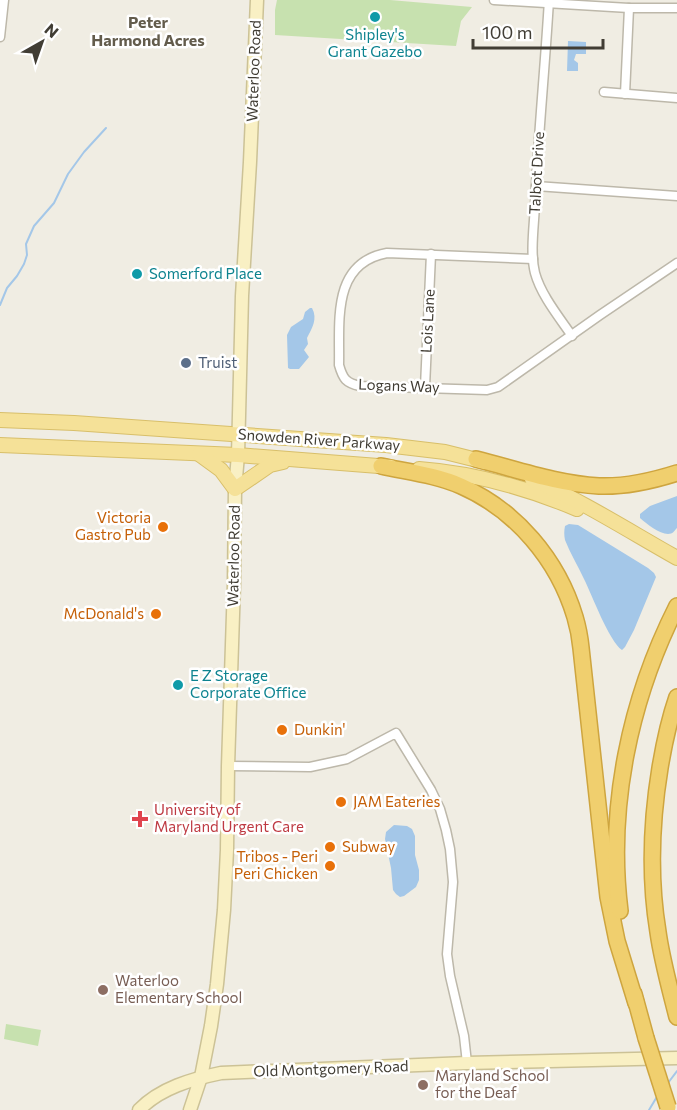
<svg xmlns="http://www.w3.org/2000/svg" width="677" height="1110" viewBox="0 0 677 1110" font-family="Commissioner,sans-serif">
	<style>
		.green { fill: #c7e1af }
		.water { fill: #a4c7e8 }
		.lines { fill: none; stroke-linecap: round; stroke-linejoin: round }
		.stream { stroke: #a4c7e8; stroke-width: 2 }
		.street-casing { stroke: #bdb8aa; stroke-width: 11 }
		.secondary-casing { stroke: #ccc296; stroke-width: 15 }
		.primary-casing { stroke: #d8bf6a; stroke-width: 16 }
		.highway-casing { stroke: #cea53f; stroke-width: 18 }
		.street { stroke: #fff; stroke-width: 8 }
		.secondary { stroke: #f9f0c4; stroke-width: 12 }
		.primary { stroke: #f5e198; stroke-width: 14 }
		.highway { stroke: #f0cf6e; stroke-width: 15 }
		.highway-bridge-casing { stroke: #cea53f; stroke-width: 18; stroke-linecap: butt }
		.highway-bridge { stroke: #f0cf6e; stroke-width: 15 }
		.culture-dot { fill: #0f9aa8; stroke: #fff; stroke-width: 2 }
		.service-dot { fill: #5c6f8a; stroke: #fff; stroke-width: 2 }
		.food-dot { fill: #e8710a; stroke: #fff; stroke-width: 2 }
		.health-dot { fill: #e0444e; stroke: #fff; stroke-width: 2 }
		.education-dot { fill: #8d6e63; stroke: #fff; stroke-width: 2 }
		.labels { text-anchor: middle; stroke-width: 5; stroke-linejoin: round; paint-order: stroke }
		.culture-label { font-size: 15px; fill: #0d838f; stroke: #fff; text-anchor: start }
		.street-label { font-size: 15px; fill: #413d34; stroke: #fff }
		.service-label { font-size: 15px; fill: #4e5e75; stroke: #fff; text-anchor: start }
		.food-label { font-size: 15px; fill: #c56008; stroke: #fff; text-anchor: end }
		.health-label { font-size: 15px; fill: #be3a42; stroke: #fff; text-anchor: start }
		.education-label { font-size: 15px; fill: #785e54; stroke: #fff; text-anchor: start }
		.neighbourhood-label { font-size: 16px; font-weight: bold; fill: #635c4c; stroke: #fff }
	</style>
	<rect width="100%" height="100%" fill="#f0ede3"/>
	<g class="green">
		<polygon points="277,0 390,0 472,7 461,21 456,46 275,35 275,10"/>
		<polygon points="6,1024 41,1030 38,1046 4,1039"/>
	</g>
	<g class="water">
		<polygon points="568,41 586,42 586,54 576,54 574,60 578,63 578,71 567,71"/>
		<path d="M310,308H312C318,319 312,328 307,338L308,344L304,350L309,357L299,369H290L288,368L287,335L291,327L303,319L305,312Z"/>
		<path d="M677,496V528C674,531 673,534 668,534C659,534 647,524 640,518V514L650,506Z"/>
		<path d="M569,524L578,525L648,568L654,573L656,577L634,630L625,647L622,650C609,641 592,595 584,579C578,566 570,553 565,540C564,535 564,531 565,526Z"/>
		<polygon points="394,825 407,826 412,829 415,836 415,855 419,870 419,880 416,887 404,896 400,897 396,894 393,890 391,868 385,839 386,832"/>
	</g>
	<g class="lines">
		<g class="stream">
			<polyline points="0,305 7,288 17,276 24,264 27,255 26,244 34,226 54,203 68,174 84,152 106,128"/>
			<polyline points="668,1083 677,1071"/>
			<polyline points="649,1110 658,1095"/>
		</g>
		<g class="street-casing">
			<g id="street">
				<polyline points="494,0 629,8 677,8"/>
				<path d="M549,0C545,68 538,137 535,205C534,226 530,253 535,273C541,295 559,317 572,336"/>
				<polyline points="0,37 4,0"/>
				<polyline points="604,92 677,98"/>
				<polyline points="625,94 629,8"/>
				<polyline points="536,186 677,196"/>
				<path d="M533,259L387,253C331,263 340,322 339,365C343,379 346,383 360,386L487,390L498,387L600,315L677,263"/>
				<polyline points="425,387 431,254"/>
				<polyline points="228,766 310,767 347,759 396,733 431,790 440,809 446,830 450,849 453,882 447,954 450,976 464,1036 467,1063"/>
			</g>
		</g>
		<g class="secondary-casing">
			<g id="secondary">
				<path d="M139,1110C160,1088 192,1079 221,1073L467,1063L677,1058"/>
				<polyline points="190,1110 201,1077 211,1026 217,984 224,910 227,850 228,766 234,584 235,489 238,455 242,296 250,162 257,0"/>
			</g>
		</g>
		<g class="primary-casing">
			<g id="primary">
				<polyline points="0,420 74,423 386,445 445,452 485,462"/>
				<polyline points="0,445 238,455 391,467"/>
				<polyline points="199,454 221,470 235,489 270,465 283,462"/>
				<path d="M419,469C473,473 527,488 577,509"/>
				<path d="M532,479C582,501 629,531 677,558"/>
			</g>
		</g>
		<g class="highway-casing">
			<g id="highway">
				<path d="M476,459C516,469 558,484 599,486C626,487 652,481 677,473"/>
				<path d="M381,466C408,472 436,475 461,486C516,510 558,560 575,617C578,627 580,638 581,648L608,897L617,941L636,1003"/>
				<path d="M677,697C669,720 664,744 660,768C651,823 649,877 658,932C662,961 670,989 677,1017"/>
				<path d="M620,911C607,807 630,699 677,606"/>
				<polyline points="634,994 646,1038"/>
			</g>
		</g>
		<use href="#street" class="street"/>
		<use href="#secondary" class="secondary"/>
		<use href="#primary" class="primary"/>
		<use href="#highway" class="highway"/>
		<g class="highway-bridge-casing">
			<polyline id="highway-bridge" points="646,1038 668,1107"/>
		</g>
		<use href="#highway-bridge" class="highway-bridge"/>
	</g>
	<g class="culture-dot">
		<circle cx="375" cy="17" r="6"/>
		<circle cx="137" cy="274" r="6"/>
		<circle cx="178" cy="685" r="6"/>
	</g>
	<circle class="service-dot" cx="186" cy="363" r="6"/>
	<g class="food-dot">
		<circle cx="163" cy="527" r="6"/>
		<circle cx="156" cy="614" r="6"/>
		<circle cx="282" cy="730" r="6"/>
		<circle cx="341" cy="802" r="6"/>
		<circle cx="330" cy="847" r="6"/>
		<circle cx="330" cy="866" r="6"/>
	</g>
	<path class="health-dot" d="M137 810h6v6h6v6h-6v6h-6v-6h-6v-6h6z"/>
	<g class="education-dot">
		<circle cx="103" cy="990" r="6"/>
		<circle cx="423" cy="1085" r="6"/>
	</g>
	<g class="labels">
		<g class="culture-label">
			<text x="375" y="40" text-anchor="middle">Shipley's<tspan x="375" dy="17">Grant Gazebo</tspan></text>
			<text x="149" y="279">Somerford Place</text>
			<text x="190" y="681">E Z Storage<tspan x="190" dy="17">Corporate Office</tspan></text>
		</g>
		<g class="street-label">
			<text transform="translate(254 71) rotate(-88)" y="5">Waterloo Road</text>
			<text transform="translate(537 173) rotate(-87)" y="5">Talbot Drive</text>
			<text transform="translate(428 321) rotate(-87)" y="5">Lois Lane</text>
			<text transform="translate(399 386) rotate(2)" y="5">Logans Way</text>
			<text transform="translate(319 440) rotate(4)" y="5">Snowden River Parkway</text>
			<text transform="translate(234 556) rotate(-89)" y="5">Waterloo Road</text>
			<text transform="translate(331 1069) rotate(-2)" y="5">Old Montgomery Road</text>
		</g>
		<g class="service-label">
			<text x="198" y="368">Truist</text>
		</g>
		<g class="food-label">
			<text x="151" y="523">Victoria<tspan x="151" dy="17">Gastro Pub</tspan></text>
			<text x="144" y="619">McDonald's</text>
			<text x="294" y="735" text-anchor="start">Dunkin'</text>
			<text x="353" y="807" text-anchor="start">JAM Eateries</text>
			<text x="342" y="852" text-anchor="start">Subway</text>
			<text x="318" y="862">Tribos - Peri<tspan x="318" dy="17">Peri Chicken</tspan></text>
		</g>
		<g class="health-label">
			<text x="154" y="815">University of<tspan x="154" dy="17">Maryland Urgent Care</tspan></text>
		</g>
		<g class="education-label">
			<text x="115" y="986">Waterloo<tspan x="115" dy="17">Elementary School</tspan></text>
			<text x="435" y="1081">Maryland School<tspan x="435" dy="17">for the Deaf</tspan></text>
		</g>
		<g class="neighbourhood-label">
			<text x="148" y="28">Peter<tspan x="148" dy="18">Harmond Acres</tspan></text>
		</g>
	</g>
	<g transform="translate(42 42) rotate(40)" stroke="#ffffff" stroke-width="4.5" paint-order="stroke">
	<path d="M0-4.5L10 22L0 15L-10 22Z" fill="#413d34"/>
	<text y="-9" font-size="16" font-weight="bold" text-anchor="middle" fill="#413d34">N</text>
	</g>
	<path d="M473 39v9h130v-9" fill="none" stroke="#413d34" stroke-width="3"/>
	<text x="482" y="39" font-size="18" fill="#413d34" stroke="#ffffff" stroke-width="4.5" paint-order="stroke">100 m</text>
</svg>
